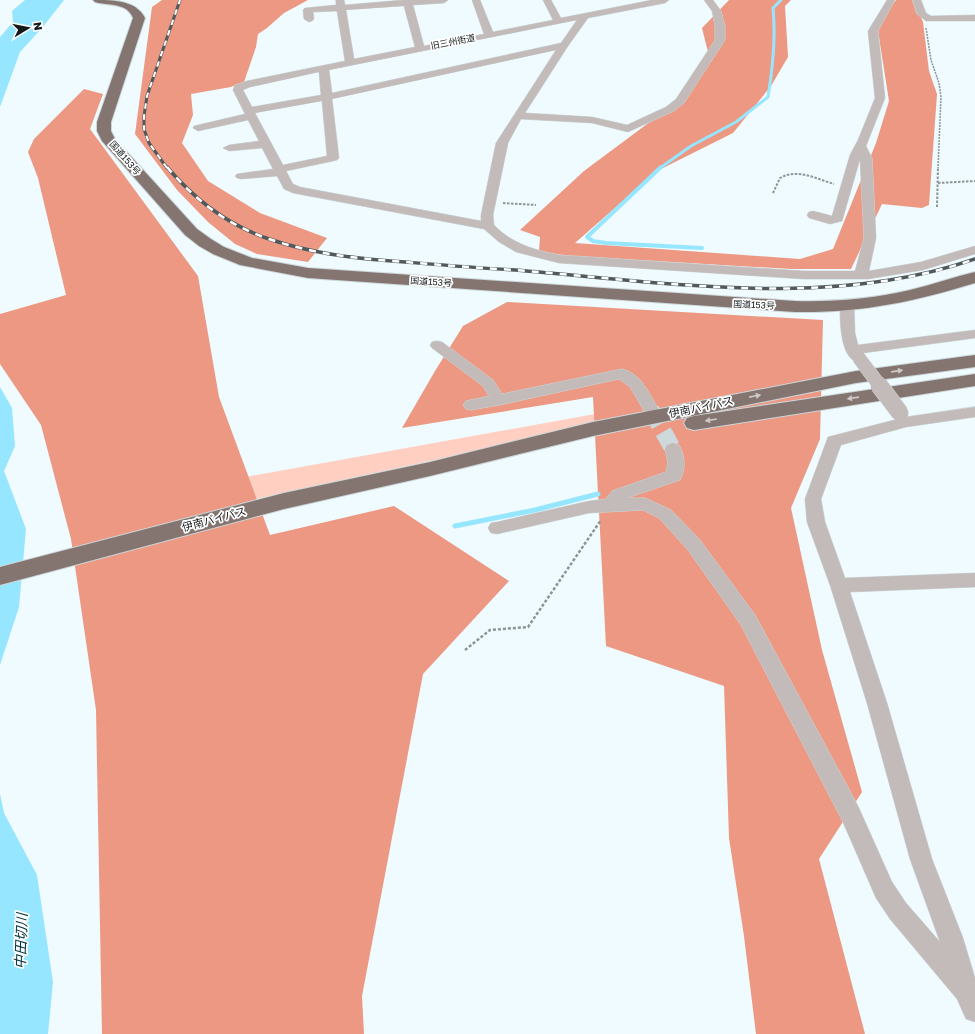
<svg xmlns="http://www.w3.org/2000/svg" width="975" height="1034" viewBox="0 0 975 1034" font-family="'Golos Text','Noto Sans JP',sans-serif">
	<style>
		.green { fill: #ffcfc2 }
		.forest { fill: #ec9882 }
		.water { fill: #96e6ff }
		.lines { fill: none; stroke-linecap: round; stroke-linejoin: round }
		.stream-far2 { stroke: #96e6ff; stroke-width: 3 }
		.stream-far1 { stroke: #96e6ff; stroke-width: 4 }
		.stream { stroke: #96e6ff; stroke-width: 5 }
		.minor-tunnel { stroke: #ced9dc; stroke-width: 17; stroke-dasharray: 17 8; stroke-linecap: butt }
		.minor-casing { stroke: #ccd7da; stroke-width: 1 }
		.highway-casing { stroke: #ccd7da; stroke-width: 2 }
		.path-far2 { stroke: #8b9497; stroke-width: 1.5; stroke-dasharray: 2 1; stroke-linecap: butt }
		.path-far1 { stroke: #8b9497; stroke-width: 2; stroke-dasharray: 2.5 1.5; stroke-linecap: butt }
		.path { stroke: #8b9497; stroke-width: 2.5; stroke-dasharray: 3 2; stroke-linecap: butt }
		.minor { fill: #c3bbb9; fill-rule: evenodd }
		.highway { fill: #857570; fill-rule: evenodd }
		.rail-far1-casing { stroke: #50595b; stroke-width: 3 }
		.rail-casing { stroke: #50595b; stroke-width: 3.5 }
		.rail-far1 { stroke: #fff; stroke-width: 2; stroke-dasharray: 5.5; stroke-linecap: butt }
		.rail { stroke: #fff; stroke-width: 2.5; stroke-dasharray: 7; stroke-linecap: butt }
		.minor-bridge-far1-casing { stroke: #ccd7da; stroke-width: 14; stroke-linecap: butt }
		.minor-bridge-casing { stroke: #ccd7da; stroke-width: 18; stroke-linecap: butt }
		.minor-bridge-far1 { stroke: #c3bbb9; stroke-width: 13 }
		.minor-bridge { stroke: #c3bbb9; stroke-width: 17 }
		.oneway { fill: #cec8c6 }
		.labels { text-anchor: middle; stroke-width: 3.5; stroke-linejoin: round; paint-order: stroke }
		.far-street-label { font-size: 9px; fill: #131a1c; stroke: #fff }
		.street-label { font-size: 11px; fill: #131a1c; stroke: #fff }
		.near-water-label { font-size: 14px; font-style: italic; fill: #00323e; stroke: #fff }
	</style>
	<rect width="100%" height="100%" fill="#effbfe"/>
	<polygon class="green" points="606,412 608,422 196,512 184,488"/>
	<g class="forest">
		<polygon points="162,0 308,0 284,13 267,28 258,34 256,47 244,82 231,87 191,94 193,115 182,143 208,181 260,213 327,238 308,262 257,254 235,244 208,222 177,190 135,134 152,7"/>
		<polygon points="729,0 791,0 785,6 788,57 771,86 733,133 657,171 575,243 800,259 833,249 876,143 889,101 878,31 886,13 896,0 913,0 923,22 929,71 937,94 929,205 922,208 882,204 851,269 792,269 567,256 539,251 540,237 520,230 584,171 690,92 709,56 702,28"/>
		<polygon points="84,89 103,94 90,129 198,276 219,397 270,535 394,506 509,581 423,674 362,996 364,1034 102,1034 96,710 71,539 41,425 0,364 0,314 66,295 38,178 28,152 34,139"/>
		<polygon points="507,302 823,320 820,439 791,508 822,650 862,792 819,859 865,1034 756,1034 744,936 729,838 724,686 606,646 593,397 402,428 435,371 463,326"/>
	</g>
	<g class="water">
		<polygon points="25,0 64,0 42,28 20,52 0,107 0,37 13,22 12,11"/>
		<polygon points="0,387 12,408 15,446 4,471 26,529 19,607 0,665"/>
		<polygon points="0,794 4,813 37,875 53,982 48,1034 0,1034"/>
	</g>
	<g class="lines">
		<path class="stream-far2" d="M660,168L691,146L736,122L768,97C773,67 776,38 773,8L781,0"/>
		<polyline class="stream-far1" points="661,167 587,237 593,241 606,243 702,248"/>
		<polyline class="stream" points="455,526 535,510 598,494"/>
		<polyline class="minor-tunnel" points="651,410 673,449"/>
		<g class="minor-casing">
			<g id="minor">
				<path d="M336,0H344L345,5L403,0H448L444,3L413,5L424,46L484,34L472,0H480L493,32L553,20L543,0H551L561,18L652,0H669L665,3L588,18L568,46L525,113L592,117L627,125L666,107L676,99L715,40V26L712,11L704,0H713L721,11L725,26V40L684,103L674,111L628,132L592,123L521,119L508,143L493,215L494,225C512,244 535,250 559,255L804,271H855L864,238L860,159L842,221L830,224L809,218L807,215L809,212L813,211L832,216L850,155L858,140L875,98L868,31L887,0H895L878,31L885,98L866,146L872,158L876,238L869,271L921,262L975,246V254L923,270L868,279H804L559,263L516,252L499,242L484,229L293,193L284,189L277,176L241,179L237,178L235,176L237,174L273,169L262,148L229,151L223,148L229,145L259,141L248,120L198,131L193,128L194,126L245,114L233,90L235,85L247,81L345,61L337,11L313,12L314,19L312,21L309,22L304,19L303,10L305,8L336,5ZM404,6L415,47L354,59L346,10ZM577,20L561,43L332,93L329,70ZM556,50L496,143L481,215V221L300,187L293,184L286,171L333,161L337,160L339,158L332,99ZM319,72L321,95L252,107L243,90L250,87ZM322,101L327,156L283,165L255,113Z"/>
				<polygon points="913,0 921,0 926,13 931,16 975,15 975,21 926,21 917,14"/>
				<path d="M847,302L852,303L854,306L855,333L858,345L975,330V338L863,353L866,358L864,361C840,368 840,321 840,306L842,303Z"/>
				<path d="M437,341L442,342L493,380L502,394L622,369C642,374 649,394 659,410L656,414L651,415L646,414L630,387L619,379L499,405L471,410L466,409L463,405L466,401L489,396L483,386L432,348L430,345L432,342Z"/>
				<path d="M975,407V417L906,427L841,445L821,499L825,522L845,578L975,573V587L850,592L887,703L932,859L963,938L975,978V1022L966,1019L957,999L890,919L876,898L842,820L741,625L688,550L659,518L643,510L589,513L497,534L491,533L488,528L491,523L497,522L589,501L606,499L612,491L666,472L668,462L665,449L667,445L673,443L679,445C685,455 686,470 680,480L627,498H645L671,510L700,540L755,615L858,806L892,882L906,903L940,942L910,859L867,703L830,585L807,522L805,499L828,437L906,417Z"/>
			</g>
		</g>
		<g class="highway-casing">
			<g id="highway">
				<path d="M93,0C113,0 136,0 145,18L111,122V131L115,139L197,229L211,239L224,247L252,258L308,268L795,301C835,302 872,299 910,290C932,285 953,277 975,272V283C913,302 861,313 795,312L308,278L240,265L213,254L199,246L185,235L102,141L97,131V122L133,18C127,2 108,6 95,2Z"/>
				<polygon points="975,355 975,367 856,383 593,436 430,476 284,509 0,585 0,567 284,493 430,462 593,422 856,371"/>
				<polygon points="975,374 975,386 694,430 687,428 684,423 687,418 694,416"/>
			</g>
		</g>
		<polyline class="path-far2" points="926,28 931,60 939,83 941,97 938,168"/>
		<g class="path-far1">
			<polyline points="938,183 975,181"/>
			<path d="M773,193L780,178C797,168 817,179 834,184"/>
			<polyline points="503,203 536,205"/>
			<polyline points="937,207 938,167"/>
		</g>
		<polyline class="path" points="465,650 490,630 528,627 601,520"/>
		<use href="#minor" class="minor"/>
		<use href="#highway" class="highway"/>
		<g class="rail-far1-casing">
			<polyline id="rail-far1" points="167,168 149,143 144,129 144,116 147,96 180,0"/>
		</g>
		<g class="rail-casing">
			<path id="rail" d="M167,167C195,200 227,225 269,239C313,254 359,259 405,262C442,265 478,268 515,270C666,282 829,310 975,259"/>
		</g>
		<use href="#rail-far1" class="rail-far1"/>
		<use href="#rail" class="rail"/>
		<g class="minor-bridge-far1-casing">
			<polyline id="minor-bridge-far1" points="859,358 880,386"/>
		</g>
		<g class="minor-bridge-casing">
			<polyline id="minor-bridge" points="879,385 900,413"/>
		</g>
		<use href="#minor-bridge-far1" class="minor-bridge-far1"/>
		<use href="#minor-bridge" class="minor-bridge"/>
	</g>
	<defs><path id="oneway-solid" d="M-6-.8H1V-3.2L6.5 0L1 3.2V.8H-6Z"/></defs>
	<g class="oneway">
		<use href="#oneway-solid" transform="translate(897 371) rotate(-8)"/>
		<use href="#oneway-solid" transform="translate(755 396) rotate(-11)"/>
		<use href="#oneway-solid" transform="translate(853 398) rotate(172)"/>
		<use href="#oneway-solid" transform="translate(711 420) rotate(171)"/>
	</g>
	<g class="labels">
		<g class="far-street-label">
			<text transform="translate(453 42) rotate(-11)" y="3">旧三州街道</text>
			<text transform="translate(125 158) rotate(49)" y="3">国道153号</text>
			<text transform="translate(431 282) rotate(4)" y="3">国道153号</text>
			<text transform="translate(754 305) rotate(3)" y="3">国道153号</text>
		</g>
		<g class="street-label">
			<text transform="translate(701 407) rotate(-12)" y="4">伊南バイパス</text>
			<text transform="translate(214 519) rotate(-15)" y="4">伊南バイパス</text>
		</g>
		<g class="near-water-label">
			<text transform="translate(21 941) rotate(-88)" y="5">中田切川</text>
		</g>
	</g>
	<g transform="translate(28 28) rotate(80)" stroke="#ffffff" stroke-width="3" paint-order="stroke">
	<path d="M0-3L7 15L0 10L-7 15Z" fill="#131a1c"/>
	<text y="-6" font-size="11" font-weight="bold" text-anchor="middle" fill="#131a1c">N</text>
	</g>
</svg>
